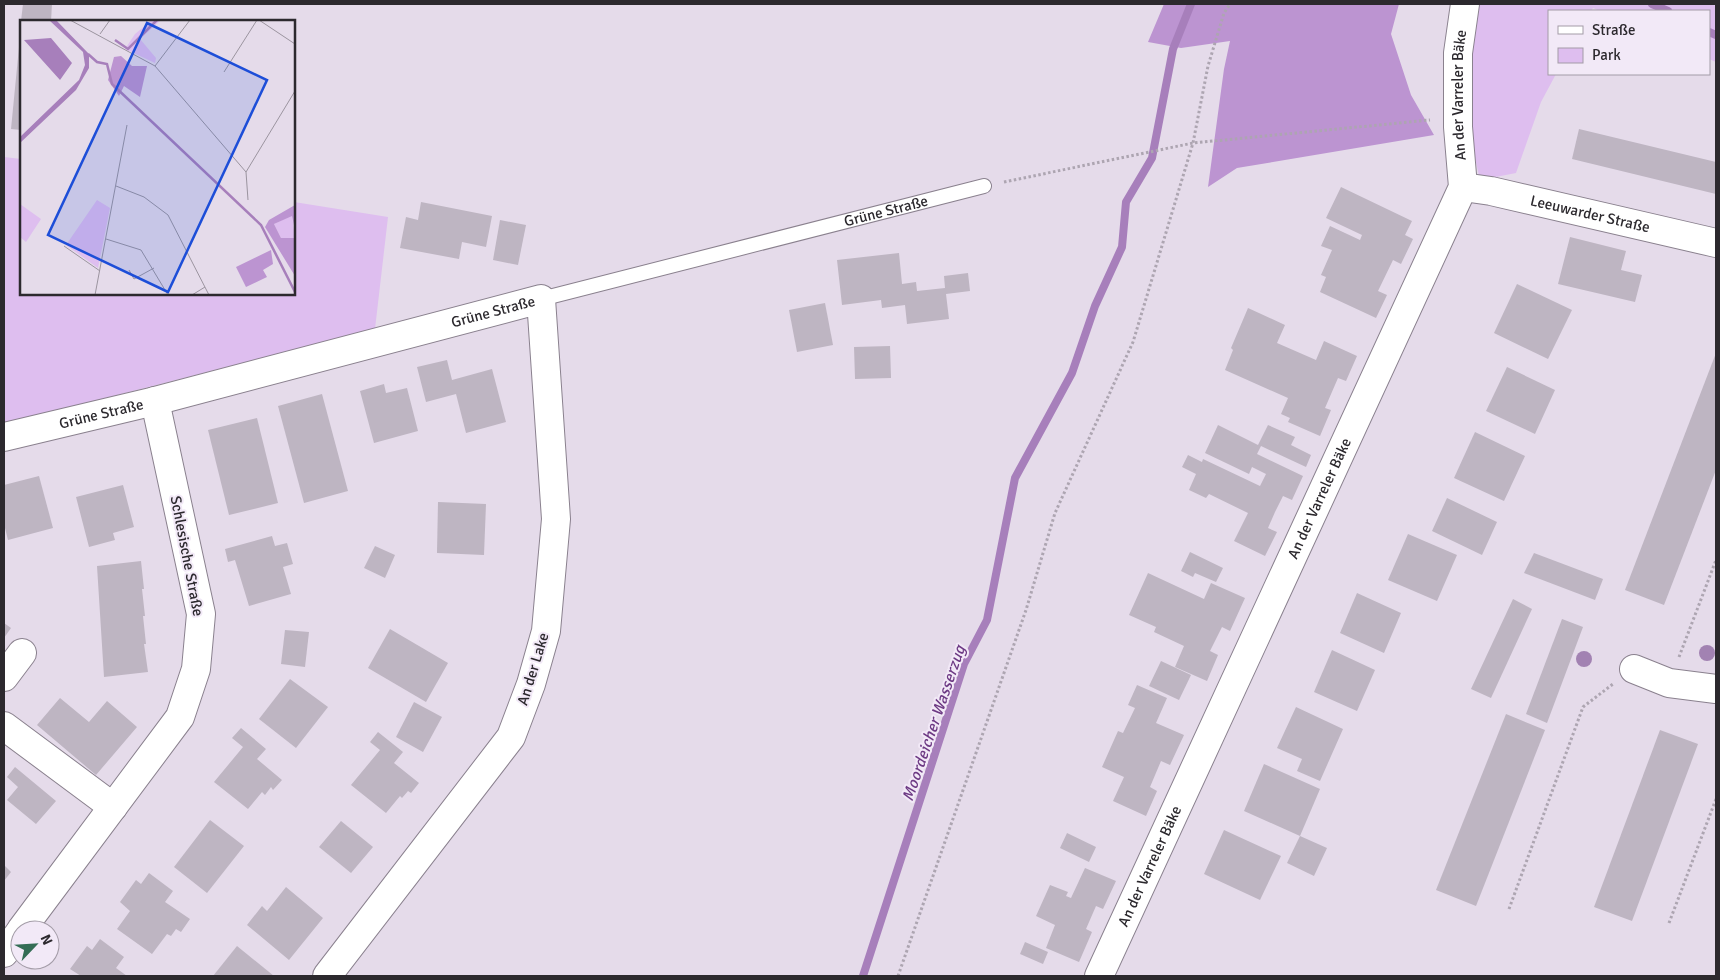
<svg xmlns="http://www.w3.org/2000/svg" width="1720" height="980" viewBox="0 0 1720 980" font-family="Signika,sans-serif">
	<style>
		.green { fill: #debeef }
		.forest { fill: #bc94d1 }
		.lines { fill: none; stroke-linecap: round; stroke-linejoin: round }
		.stream { stroke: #a77fbb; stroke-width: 8 }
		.building { fill: #beb5c2 }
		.lane-casing { stroke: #8a818e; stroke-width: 16 }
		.street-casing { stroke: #8a818e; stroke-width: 30 }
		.path { stroke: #ada5b1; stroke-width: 3; stroke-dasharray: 2.5 2.5; stroke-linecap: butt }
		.lane { stroke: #fff; stroke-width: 14 }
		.street { stroke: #fff; stroke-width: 28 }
		.tree { fill: #a282b2 }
		.labels { text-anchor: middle; stroke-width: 4; stroke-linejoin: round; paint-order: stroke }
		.street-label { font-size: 15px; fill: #2c292e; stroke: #f2e9f7 }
		.water-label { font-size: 16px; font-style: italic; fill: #6d3a84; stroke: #f2e9f7 }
		.inset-river { fill: none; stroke: #a77fbb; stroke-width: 2.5 }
		.inset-road { fill: none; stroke: #9b949f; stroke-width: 1 }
		.view { fill: #1d4ed8; fill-opacity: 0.15; stroke: #1d4ed8; stroke-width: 2.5 }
		.inset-edge { fill: none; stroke: #2c292e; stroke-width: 2.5 }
	</style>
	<rect width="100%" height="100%" fill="#e5dbea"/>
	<g class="green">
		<polygon points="1471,4 1711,4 1716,6 1716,62 1709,59 1709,11 1600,11 1593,8 1591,11 1549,11 1549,74 1556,74 1541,102 1516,173 1480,180 1471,140"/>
		<polygon points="4,157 21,159 21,294 294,294 294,202 388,217 375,329 4,424"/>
	</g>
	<polygon class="forest" points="1164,4 1399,4 1391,34 1411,95 1434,135 1237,168 1208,187 1224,69 1230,41 1181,48 1148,42"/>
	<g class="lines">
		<g class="stream">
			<polyline points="1652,4 1668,11"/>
			<polyline points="1709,32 1716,35"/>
			<polyline points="863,976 964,664 987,620 1015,478 1072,373 1095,306 1122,247 1126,202 1152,158 1173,49 1191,4"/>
		</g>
	</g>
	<g class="building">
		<polygon points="23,4 52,4 51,21 21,21"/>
		<polygon points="20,37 21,37 21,130 11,129"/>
		<polygon points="1579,129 1716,162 1716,194 1572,159"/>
		<polygon points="1341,187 1412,221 1405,235 1413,239 1401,264 1393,260 1378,291 1387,295 1376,318 1320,292 1326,277 1321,275 1332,250 1321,246 1330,226 1360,240 1362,235 1326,218"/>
		<polygon points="421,202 492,216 486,247 462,242 459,259 400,248 406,217 418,220"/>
		<polygon points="500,220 526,225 518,265 493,260"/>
		<polygon points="1570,237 1626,251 1621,270 1642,275 1635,302 1558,284"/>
		<polygon points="899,253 902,284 916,282 917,291 945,288 944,276 968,273 970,291 946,294 949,319 907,324 905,305 882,308 881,300 842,305 837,260"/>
		<polygon points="1517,284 1572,310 1548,359 1494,333"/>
		<polygon points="825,303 833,345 797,352 789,310"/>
		<polygon points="1248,308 1285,325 1277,343 1316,360 1324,341 1357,356 1346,381 1338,378 1325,408 1331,410 1320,436 1288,422 1290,418 1281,414 1288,398 1225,370 1233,350 1231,348"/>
		<polygon points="890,346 891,378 855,379 854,347"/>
		<polygon points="1716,353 1716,470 1664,605 1625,590"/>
		<polygon points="447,360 452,380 492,369 506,422 466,433 456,394 426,402 417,367"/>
		<polygon points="1507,367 1555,390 1535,434 1486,411"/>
		<polygon points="384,384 386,393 407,388 418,431 374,443 360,391"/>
		<polygon points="322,394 348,491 304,503 278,406"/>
		<polygon points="257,418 278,503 229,515 208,430"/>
		<polygon points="1218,425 1258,445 1268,425 1295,437 1291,445 1311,455 1306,467 1261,446 1257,454 1303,476 1292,500 1283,496 1275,512 1268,528 1277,532 1265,556 1234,541 1248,513 1209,494 1206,498 1189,490 1196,474 1182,467 1188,455 1202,462 1203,459 1260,486 1266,474 1252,467 1249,474 1205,453"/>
		<polygon points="1475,432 1525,456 1504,501 1454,478"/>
		<polygon points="39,476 53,528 8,540 4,524 4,485"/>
		<polygon points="123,485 134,527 113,533 115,540 89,547 76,497"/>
		<polygon points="1447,498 1497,522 1482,555 1432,531"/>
		<polygon points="438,502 486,504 484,555 437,553"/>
		<polygon points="1408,534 1457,555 1437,601 1388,580"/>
		<polygon points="272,536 275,546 287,543 293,564 283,567 291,594 249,606 235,560 228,562 225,549"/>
		<polygon points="375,546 395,555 385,578 364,568"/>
		<polygon points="1190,552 1223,568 1216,582 1195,573 1193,577 1181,571"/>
		<polygon points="1534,553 1603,579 1595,600 1524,573"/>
		<polygon points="141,561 144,589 142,589 145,616 143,616 146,644 144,644 148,672 104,677 97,566"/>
		<polygon points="1148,573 1204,599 1211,583 1245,598 1230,631 1222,627 1210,651 1218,655 1207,681 1175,667 1184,646 1154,632 1156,627 1129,615"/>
		<polygon points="1357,593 1401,613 1384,653 1340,633"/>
		<polygon points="1513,599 1532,609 1491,698 1471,689"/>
		<polygon points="1562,619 1583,627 1547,723 1526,714"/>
		<polygon points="4,623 11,628 4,638"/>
		<polygon points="390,629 448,663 426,702 368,668"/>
		<polygon points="285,630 309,632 305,667 281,664"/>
		<polygon points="1332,650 1375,670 1357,711 1314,692"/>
		<polygon points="1161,661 1191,675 1179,700 1149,686"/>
		<polygon points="290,679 328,707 296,748 259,719"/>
		<polygon points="1137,685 1167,698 1156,723 1184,735 1170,765 1161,761 1150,787 1157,791 1146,816 1113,801 1124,777 1102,767 1118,731 1123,733 1135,708 1128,705"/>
		<polygon points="60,698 89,722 107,701 137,727 96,775 37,725"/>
		<polygon points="414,702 442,717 423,752 396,737"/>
		<polygon points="1296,707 1343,729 1320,781 1297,771 1302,759 1277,748"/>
		<polygon points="1506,714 1545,730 1476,906 1436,890"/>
		<polygon points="241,728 266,749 257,759 282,780 273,790 271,787 265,795 262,792 248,809 214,782 243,747 232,738"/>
		<polygon points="1660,730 1698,744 1632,921 1594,907"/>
		<polygon points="378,732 403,752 394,763 419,783 411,793 408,791 402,798 400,796 386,813 351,785 380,750 370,742"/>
		<polygon points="1264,764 1320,789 1300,836 1244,811"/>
		<polygon points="15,767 56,801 36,824 7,800 18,787 7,777"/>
		<polygon points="210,820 244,846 207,893 174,867"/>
		<polygon points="341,821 373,847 351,873 319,847"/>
		<polygon points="1224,830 1281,856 1260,900 1204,874"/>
		<polygon points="1067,833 1096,847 1089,862 1060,848"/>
		<polygon points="1300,836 1327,848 1314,876 1287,863"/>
		<polygon points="4,865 11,872 4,881"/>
		<polygon points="1085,868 1116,881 1103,909 1096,906 1086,929 1092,932 1079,962 1046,948 1055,925 1036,916 1050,885 1068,892 1066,896 1071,898"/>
		<polygon points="149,873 173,891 165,902 190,919 181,932 176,929 171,936 167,934 152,954 117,929 130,911 120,902 136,880 141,884"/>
		<polygon points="286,887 323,918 289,960 247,925 262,906 267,911"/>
		<polygon points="100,939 124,957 116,968 127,976 81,976 70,969 87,946 92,950"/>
		<polygon points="1025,942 1048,952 1043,964 1020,954"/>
		<polygon points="237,946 274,976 213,976"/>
	</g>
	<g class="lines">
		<g class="lane-casing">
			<g id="lane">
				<path id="s1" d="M541,299L984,186"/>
			</g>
		</g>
		<g class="street-casing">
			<g id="street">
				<path id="s2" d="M1463,187L1491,191L1716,243"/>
				<path id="s3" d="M4,437L155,401L541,299L556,519L546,631L531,684L511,737L327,976"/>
				<polyline points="1634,669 1669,683 1716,689"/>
				<polyline points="4,677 22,653"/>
				<polyline points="4,726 113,807"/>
				<polyline points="21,930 180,717 196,669 201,614 155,401"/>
				<polyline points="4,953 20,932"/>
				<path id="s4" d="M1099,976L1463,187L1458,127V53L1465,4"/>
			</g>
		</g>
		<g class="path">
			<polyline points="1004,182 1193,143 1430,120"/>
			<polyline points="1679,657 1716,560"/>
			<polyline points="1509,909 1583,707 1613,684"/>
			<polyline points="1669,923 1716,799"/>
			<polyline points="898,976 1026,610 1055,513 1133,342 1193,143 1208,66 1224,13 1230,4"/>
		</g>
		<use href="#lane" class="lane"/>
		<use href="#street" class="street"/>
	</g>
	<g class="tree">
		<circle cx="1707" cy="653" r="8"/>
		<circle cx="1584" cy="659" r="8"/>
	</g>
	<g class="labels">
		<g class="street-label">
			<text dy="5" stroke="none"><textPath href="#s4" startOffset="961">An der Varreler Bäke</textPath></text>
			<text dy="5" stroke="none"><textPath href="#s1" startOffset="356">Grüne Straße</textPath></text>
			<text dy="5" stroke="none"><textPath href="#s2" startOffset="130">Leeuwarder Straße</textPath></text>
			<text dy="5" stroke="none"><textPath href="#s3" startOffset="505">Grüne Straße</textPath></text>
			<text dy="5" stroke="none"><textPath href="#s3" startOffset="100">Grüne Straße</textPath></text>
			<text dy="5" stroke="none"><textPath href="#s4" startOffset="526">An der Varreler Bäke</textPath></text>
			<text transform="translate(187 556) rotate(79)" y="5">Schlesische Straße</text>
			<text transform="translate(533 669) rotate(-73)" y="5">An der Lake</text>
			<text dy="5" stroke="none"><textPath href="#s4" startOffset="121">An der Varreler Bäke</textPath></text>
		</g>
		<g class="water-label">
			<text transform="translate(933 723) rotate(-71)" y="6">Moordeicher Wasserzug</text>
		</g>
	</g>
	<g transform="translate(20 20)">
		<rect width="275" height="275" fill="#e5dbea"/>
		<path d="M132,0H141L120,19L136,38L135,43L105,29L115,14ZM77,180L90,188L78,248L46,225ZM0,184L21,199L6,222L0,217ZM272,195L275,218H261L254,204Z" fill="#debeef"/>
		<path d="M101,36L112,46H127L120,77L104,66L99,76L88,60L94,37ZM275,185V210L272,196L254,204L261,218H275V256L245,207L249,200ZM251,230L253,244L243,250L247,257L226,267L216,247Z" fill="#bc94d1"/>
		<path d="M29,0H36L69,34V48L56,70L0,123V117L59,60L65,45L63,32ZM31,18L52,43L40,60L4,20Z" fill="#a77fbb"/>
		<path class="inset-river" d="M95,20L108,29L137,0M68,34L77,42L87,44L92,64L241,205L275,272"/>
		<path class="inset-road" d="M50,0L135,46L226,152M239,0L275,24M80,14L90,0M135,46L170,0M204,52L237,0M96,166L124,177L148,195L189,275M228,180L226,152L275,71M86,219L121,230L148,275M44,226L80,251M109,250L114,259L134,248M75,275L107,105M172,275L185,267"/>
		<path class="view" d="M127,3L247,60L148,272L28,215Z"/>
		<rect width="275" height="275" class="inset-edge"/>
	</g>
	<rect width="1720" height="980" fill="none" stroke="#2c292e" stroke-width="10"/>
	<rect x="1548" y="10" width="162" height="65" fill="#f2e9f7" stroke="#a39ca7"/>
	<rect x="1558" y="26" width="25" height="8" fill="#ffffff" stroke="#a39ca7"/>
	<text x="1592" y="35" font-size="15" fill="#2c292e">Straße</text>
	<rect x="1558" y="48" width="25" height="15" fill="#debeef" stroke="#a39ca7"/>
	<text x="1592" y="60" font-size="15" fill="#2c292e">Park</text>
	<g transform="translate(35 945) rotate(65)"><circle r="24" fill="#f2e9f7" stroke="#a39ca7"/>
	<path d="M0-4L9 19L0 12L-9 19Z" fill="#346d55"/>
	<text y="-8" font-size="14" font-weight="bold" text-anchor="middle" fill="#2c292e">N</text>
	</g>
</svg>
